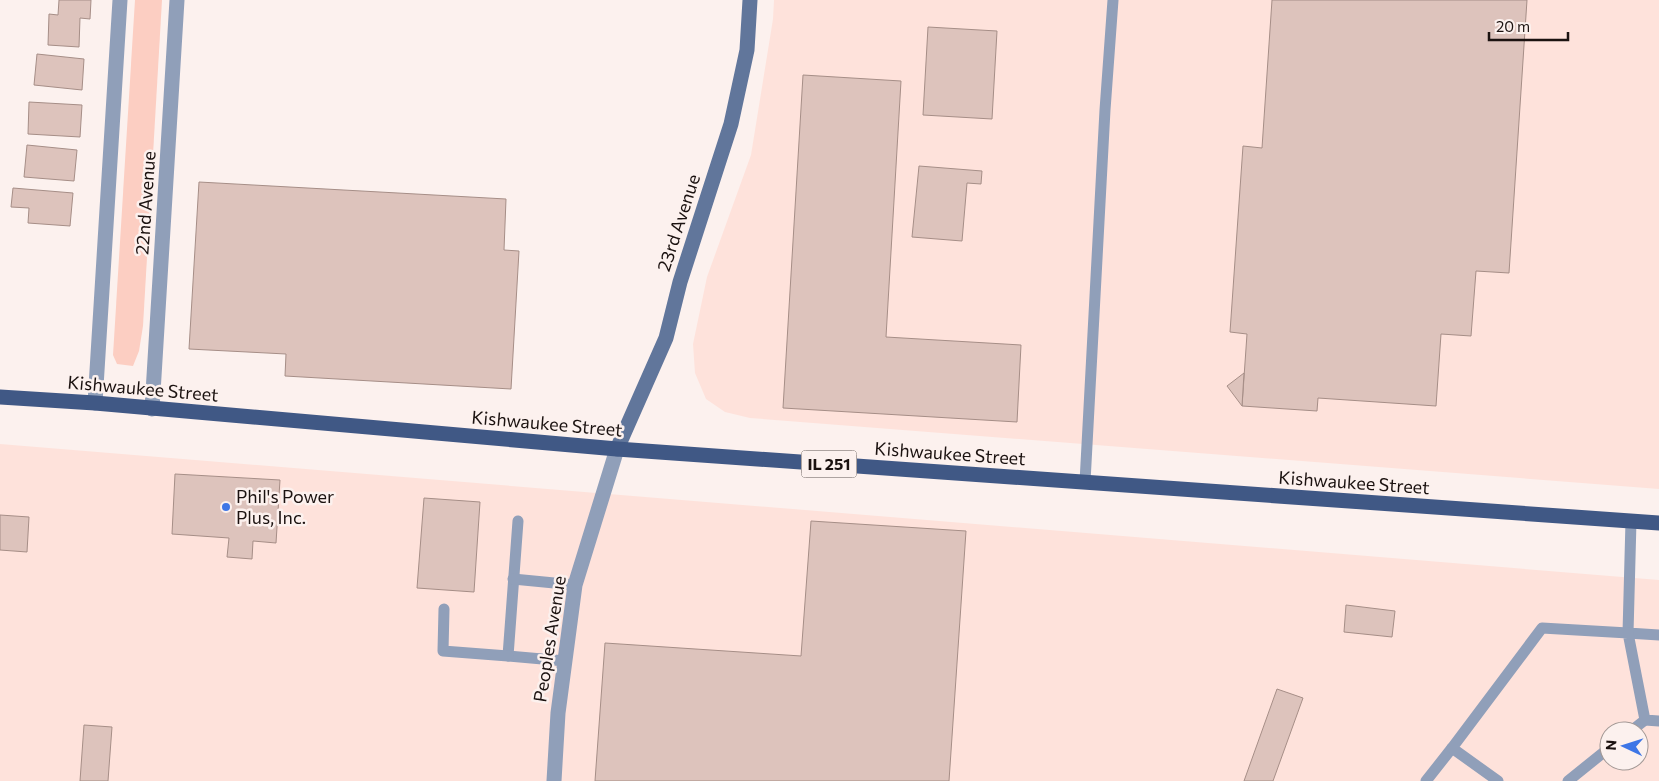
<svg xmlns="http://www.w3.org/2000/svg" width="1659" height="781" viewBox="0 0 1659 781" font-family="Commissioner,sans-serif">
	<style>
		.built { fill: #fee2db; fill-rule: evenodd }
		.green { fill: #fccec2 }
		.building { fill: #ddc3bc; stroke: #a68e87 }
		.lines { fill: none; stroke-linecap: round; stroke-linejoin: round }
		.lane { stroke: #909fb9; stroke-width: 11 }
		.street { stroke: #909fb9; stroke-width: 15 }
		.secondary { stroke: #61769b; stroke-width: 15 }
		.primary { stroke: #405885; stroke-width: 15 }
		.poi-dot { fill: #3e76e6; stroke: #fcf1ee; stroke-width: 2 }
		.labels { text-anchor: middle; stroke-width: 5; stroke-linejoin: round; paint-order: stroke }
		.shield { fill: #fcf1ee; stroke: #5e5553; stroke-width: 1 }
		.shield-label { font-size: 16px; font-weight: bold; fill: #1b1210 }
		.street-label { font-size: 18px; fill: #1b1210; stroke: #fcf1ee }
		.poi-label { font-size: 18px; fill: #1b1210; stroke: #fcf1ee; text-anchor: start }
	</style>
	<rect width="100%" height="100%" fill="#fcf1ee"/>
	<g class="built">
		<polygon points="774,0 1659,0 1659,489 750,418 725,412 706,399 695,373 693,344 707,277 751,155 773,19"/>
		<path d="M0,444L1659,580V781H0ZM1609,731H1639V761H1609Z"/>
	</g>
	<polygon class="green" points="135,0 162,0 143,326 139,351 133,366 117,364 113,355"/>
	<g class="building">
		<polygon points="59,0 91,0 90,19 80,18 79,47 48,45 49,14 58,15"/>
		<polygon points="1272,0 1527,0 1509,273 1476,271 1471,336 1441,334 1436,406 1318,398 1317,411 1242,406 1247,334 1230,332 1243,146 1262,148"/>
		<polygon points="928,27 997,31 992,119 923,115"/>
		<polygon points="37,54 84,59 82,90 34,85"/>
		<polygon points="803,75 901,81 886,337 1021,345 1017,422 783,408"/>
		<polygon points="29,102 82,105 80,137 28,134"/>
		<polygon points="27,145 77,150 74,181 24,177"/>
		<polygon points="919,166 982,171 981,184 967,183 962,241 912,237"/>
		<polygon points="199,182 506,199 504,250 519,251 511,389 285,376 286,354 189,349"/>
		<polygon points="13,188 73,193 70,226 28,223 29,208 11,207"/>
		<polygon points="1244,373 1242,406 1227,386"/>
		<polygon points="175,474 280,480 276,543 253,541 252,559 227,557 229,538 172,534"/>
		<polygon points="424,498 480,502 474,592 417,588"/>
		<polygon points="0,515 29,517 27,552 0,550"/>
		<polygon points="811,521 966,531 949,781 595,781 605,643 801,656"/>
		<polygon points="1346,605 1395,611 1392,637 1344,632"/>
		<polygon points="1277,689 1303,698 1273,781 1244,781"/>
		<polygon points="84,725 112,727 108,781 80,781"/>
	</g>
	<g class="lines">
		<g class="lane">
			<polyline points="1085,482 1105,110 1113,0"/>
			<polyline points="518,521 508,656 565,661"/>
			<polyline points="1631,521 1628,633 1659,635"/>
			<polyline points="513,579 575,585"/>
			<polyline points="444,609 443,651 508,656"/>
			<polyline points="1631,731 1645,720"/>
			<polyline points="1426,781 1452,748"/>
			<polyline points="1498,781 1452,748 1542,628 1628,633 1645,720 1659,721"/>
			<polyline points="1568,781 1609,748"/>
		</g>
		<g class="street">
			<polyline points="95,403 120,0"/>
			<polyline points="152,409 177,0"/>
			<polyline points="554,781 558,713 575,585 617,449"/>
		</g>
		<polyline class="secondary" points="617,449 666,338 680,282 731,124 747,50 750,0"/>
		<polyline class="primary" points="0,397 95,403 617,449 1659,523"/>
	</g>
	<circle class="poi-dot" cx="226" cy="507" r="5"/>
	<g class="labels">
		<rect class="shield" x="801.5" y="450.5" width="55" height="27" rx="4"/>
		<g class="shield-label">
			<text x="829" y="470">IL 251</text>
		</g>
		<g class="street-label">
			<text transform="translate(146 203) rotate(-86)" y="6">22nd Avenue</text>
			<text transform="translate(679 223) rotate(-72)" y="6">23rd Avenue</text>
			<text transform="translate(143 389) rotate(5)" y="6">Kishwaukee Street</text>
			<text transform="translate(547 424) rotate(5)" y="6">Kishwaukee Street</text>
			<text transform="translate(950 454) rotate(4)" y="6">Kishwaukee Street</text>
			<text transform="translate(1354 483) rotate(4)" y="6">Kishwaukee Street</text>
			<text transform="translate(550 639) rotate(-81)" y="6">Peoples Avenue</text>
		</g>
		<g class="poi-label">
			<text x="236" y="503">Phil's Power<tspan x="236" dy="21">Plus, Inc.</tspan></text>
		</g>
	</g>
	<g transform="translate(1624 746) rotate(274)"><circle r="24" fill="#fcf1ee" stroke="#a29895"/>
	<path d="M0-4L9 19L0 12L-9 19Z" fill="#3e76e6"/>
	<text y="-8" font-size="14" font-weight="bold" text-anchor="middle" fill="#1b1210">N</text>
	</g>
	<path d="M1489 32v8h79v-8" fill="none" stroke="#1b1210" stroke-width="2.5"/>
	<text x="1496" y="32" font-size="15" fill="#1b1210" stroke="#fcf1ee" stroke-width="4" paint-order="stroke">20 m</text>
</svg>
